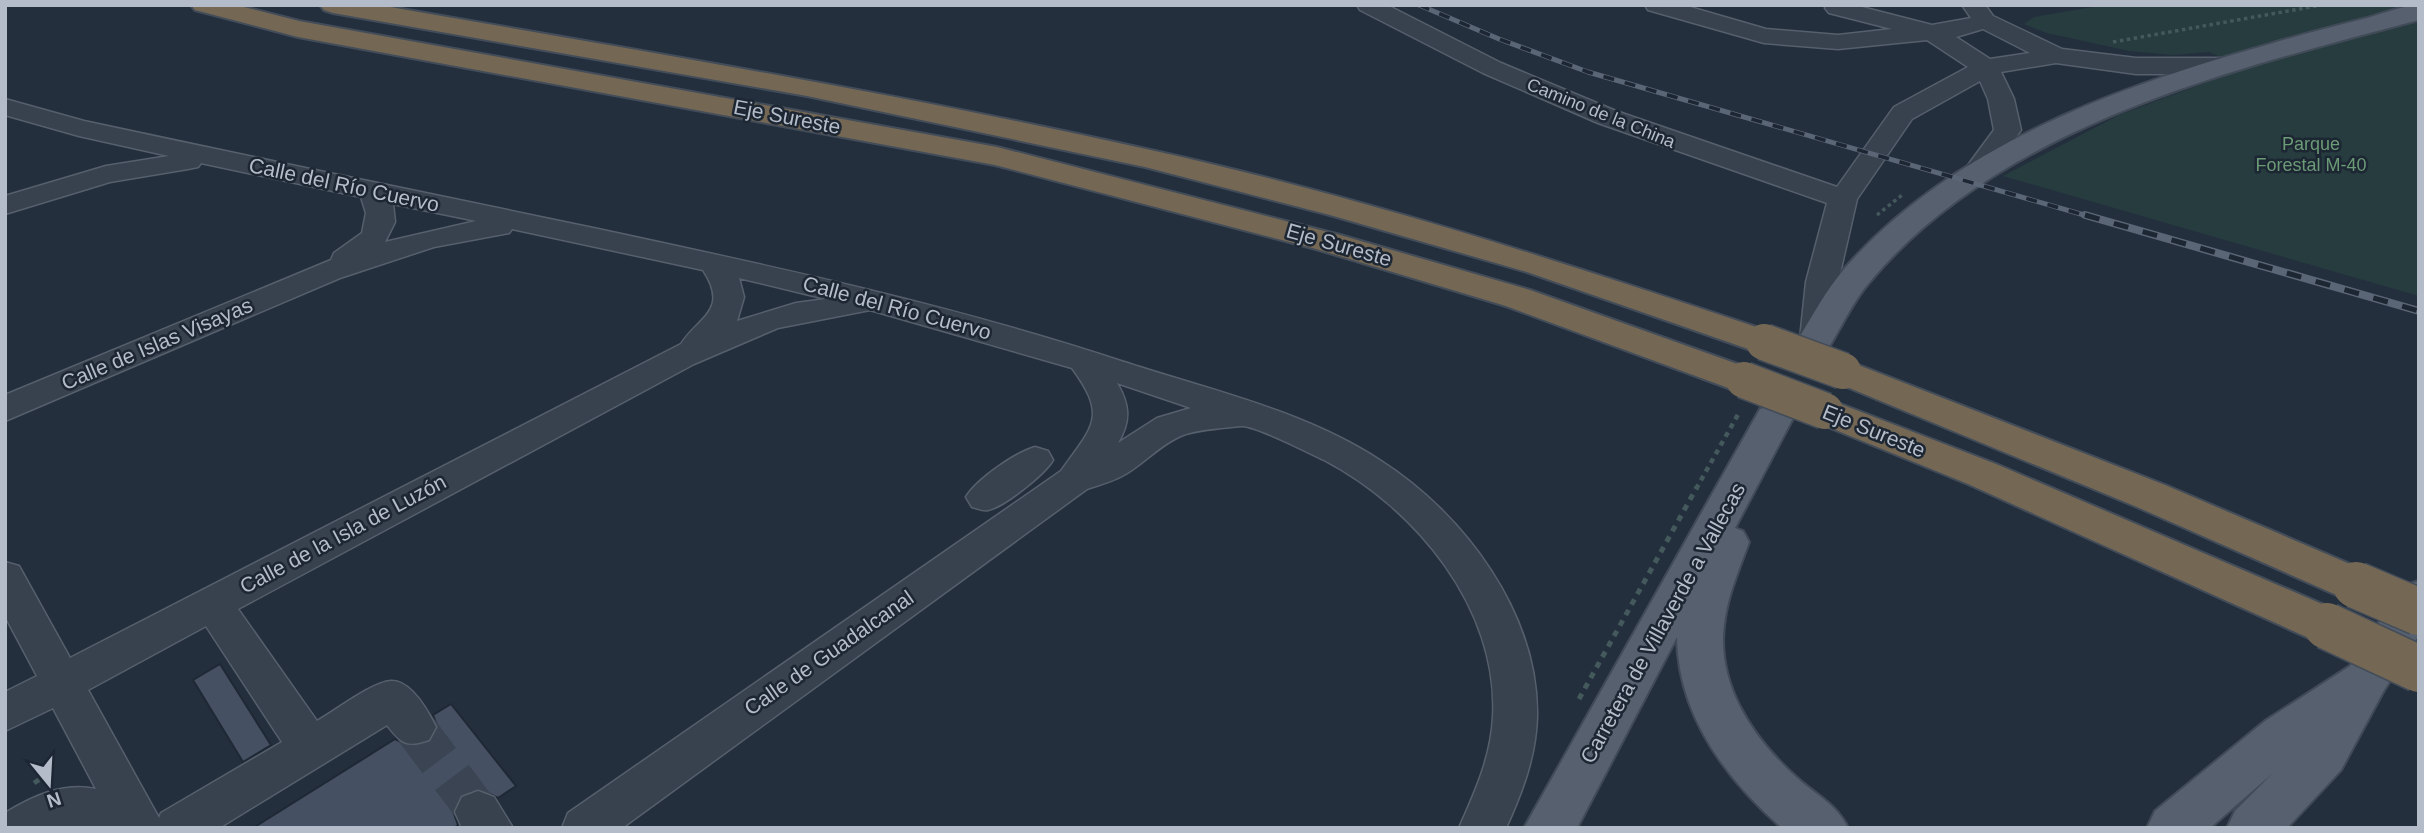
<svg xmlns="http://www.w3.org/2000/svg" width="2424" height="833" viewBox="0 0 2424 833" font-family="Helvetica,sans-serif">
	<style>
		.green { fill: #263c3f }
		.building { fill: #455162; stroke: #1f2835; stroke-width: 2 }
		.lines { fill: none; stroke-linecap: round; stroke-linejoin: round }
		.minor-tunnel { stroke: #3a4453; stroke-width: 42; stroke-dasharray: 42 21; stroke-linecap: butt }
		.minor-casing { stroke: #565f6c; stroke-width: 3 }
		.major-casing { stroke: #414a57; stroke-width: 4 }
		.highway-casing { stroke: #434c59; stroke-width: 4 }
		.path-far2 { stroke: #44595c; stroke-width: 3.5; stroke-dasharray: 3.5 3.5; stroke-linecap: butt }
		.path-far1 { stroke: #44595c; stroke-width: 4.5; stroke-dasharray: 5 5; stroke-linecap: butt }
		.path { stroke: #44595c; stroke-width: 5; stroke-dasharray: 6 6; stroke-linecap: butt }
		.minor { fill: #38414e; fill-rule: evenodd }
		.major { fill: #56606e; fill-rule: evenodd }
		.highway { fill: #746855; fill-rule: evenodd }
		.rail-far1-casing { stroke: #5a6575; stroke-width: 5 }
		.rail-casing { stroke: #5a6575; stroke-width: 8 }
		.rail-far1 { stroke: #1d2633; stroke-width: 3.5; stroke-dasharray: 11; stroke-linecap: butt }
		.rail { stroke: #1d2633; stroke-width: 5; stroke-dasharray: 15; stroke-linecap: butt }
		.highway-bridge-far1-casing { stroke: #434c59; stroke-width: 39; stroke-linecap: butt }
		.highway-bridge-casing { stroke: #434c59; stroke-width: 49; stroke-linecap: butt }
		.highway-bridge-far1 { stroke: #746855; stroke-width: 36 }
		.highway-bridge { stroke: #746855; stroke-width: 46 }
		.labels { text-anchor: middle; stroke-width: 5; stroke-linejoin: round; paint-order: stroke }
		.far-street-label { font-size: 18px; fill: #b4bcc9; stroke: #1d2633 }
		.far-park-label { font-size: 18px; fill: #6b9a76; stroke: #1d2633 }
		.street-label { font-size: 21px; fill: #b4bcc9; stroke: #1d2633 }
	</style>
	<rect width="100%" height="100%" fill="#242f3e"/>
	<polygon class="green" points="2104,5 2419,5 2419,296 2003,176 2119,115 2245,68 2209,52 2173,55 2129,51 2047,33 2024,24 2034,17"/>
	<g class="building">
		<polygon points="220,664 271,745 243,762 193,680"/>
		<polygon points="451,704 516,786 498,798 479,789 461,795 453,811 458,825 454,828 253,828 395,739 409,746 430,743 438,728 433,715"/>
	</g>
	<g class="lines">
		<polyline class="minor-tunnel" points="414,727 478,812"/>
		<g class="minor-casing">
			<g id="minor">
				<path d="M1357,5H1387L1501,63L1616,111L1837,187L1894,107L1968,67L1927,40L1838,49L1764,43L1648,10L1645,5H1683L1766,29L1838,35L1892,29L1829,13L1825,8L1827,5H1854L1932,25L1971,18L1962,5H1985L1993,16L2062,49L2136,58H2220L2229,61L2233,66L2229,71L2220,74H2136L2056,63L2001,72L2014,99L2021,130L1987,178L1977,180L1967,178L1963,172L1994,130L1988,99L1980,81L1912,119L1857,199L1838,282L1832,339L1828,346L1816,349L1804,346L1800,339L1806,282L1827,203L1598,123L1483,73L1360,10ZM1983,29L2030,53L1990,59L1956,37Z"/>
				<path d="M5,99L84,121C255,158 427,193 598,229C775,267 952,305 1124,362C1210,390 1305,411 1381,461C1464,514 1539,614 1537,717C1536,756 1522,793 1506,828H1459C1475,792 1491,757 1493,717C1499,609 1416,508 1324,460C1309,453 1255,425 1241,426C1223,428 1200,429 1183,435C1160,444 1143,465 1122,476C1111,482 1098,485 1087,489L622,828H562L568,813L1061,471C1093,426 1108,417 1072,368L870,310L778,328L694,364L238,609L317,721C335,711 372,682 391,681C411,680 428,711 436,727L429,740C406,748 401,743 387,725L219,828H5V813C33,796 63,782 96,789L53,708L5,731V692L37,676L5,616V562L19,566L70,658L681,344C698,317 730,311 703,270L512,229L509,233L434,247L340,278L5,421V395L331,260L334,253L362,233L366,213L361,197L201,163L198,167L188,169L110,182L5,214V196L106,166L169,156L79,136L5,115ZM393,204L467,219L476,221L385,242L395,222ZM739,278L826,299L796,303L737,321L744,297ZM1117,383L1191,408L1157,418L1118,443C1131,421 1130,405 1117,383ZM206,626L282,742L161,813L159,818L88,690Z"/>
				<path d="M1035,447L1048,451L1053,460C1045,474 1004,507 988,510C982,511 977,508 972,507L966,497C977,479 1015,453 1035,447Z"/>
				<polygon points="478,791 494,797 513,828 462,828 455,812 462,797"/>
			</g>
		</g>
		<g class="major-casing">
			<g id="major">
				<path d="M2419,5V20C2230,70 1998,126 1868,284C1852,303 1842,326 1829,347L1816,351L1803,347L1798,339C1813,315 1826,290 1845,268C1953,145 2117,87 2270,44C2302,34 2335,26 2367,18C2384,13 2402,6 2419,5Z"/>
				<path d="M1774,405L1788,409L1793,418L1735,528L1743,531L1749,542C1740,567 1729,592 1725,618C1714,681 1751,736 1795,776C1814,794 1837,804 1848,828H1782C1726,779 1678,715 1677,637L1577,828H1524L1755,418L1760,409Z"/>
				<polygon points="2419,581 2419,635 2383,692 2341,770 2287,828 2227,828 2235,811 2273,773 2210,828 2147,828 2155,811 2265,721 2350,666 2403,586"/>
			</g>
		</g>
		<g class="highway-casing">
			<g id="highway">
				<polygon points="191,5 236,5 299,21 997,147 1340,235 1530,290 1757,371 1763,380 1757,389 1744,392 1731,389 1506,306 1316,249 995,165 298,37 195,10"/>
				<path d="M320,5H379C635,50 892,92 1146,149C1360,196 1569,264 1777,334L1782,342L1777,350L1764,354L1751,350L1527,272L1330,215L1145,167L807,96L333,13L324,10Z"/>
				<polygon points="1843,359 2165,485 2371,573 2378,585 2371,597 2356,602 2341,597 2137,507 1830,380 1824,371 1830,362"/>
				<polygon points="1825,398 1996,464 2343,613 2350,626 2343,639 2327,644 2311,639 1968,484 1811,420 1806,411 1811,402"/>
			</g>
		</g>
		<g class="path-far2">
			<polyline points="2113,42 2322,5"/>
			<polyline points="1877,215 1902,195"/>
		</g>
		<polyline class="path-far1" points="1696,489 1740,411"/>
		<g class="path">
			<polyline points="1579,699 1697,487"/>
			<polyline points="34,783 48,774"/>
		</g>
		<use href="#minor" class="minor"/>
		<use href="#major" class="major"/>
		<use href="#highway" class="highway"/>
		<g class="rail-far1-casing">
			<polyline id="rail-far1" points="1419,5 1499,39 1588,72 2091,217"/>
		</g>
		<g class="rail-casing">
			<polyline id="rail" points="2085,215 2419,311"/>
		</g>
		<use href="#rail-far1" class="rail-far1"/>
		<use href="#rail" class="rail"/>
		<g class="highway-bridge-far1-casing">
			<g id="highway-bridge-far1">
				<polyline points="1764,342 1843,371"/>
				<polyline points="1744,380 1825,411"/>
			</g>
		</g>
		<g class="highway-bridge-casing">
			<g id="highway-bridge">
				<polyline points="2356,585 2419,612"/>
				<polyline points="2327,626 2419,669"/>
			</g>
		</g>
		<use href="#highway-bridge-far1" class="highway-bridge-far1"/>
		<use href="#highway-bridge" class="highway-bridge"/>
	</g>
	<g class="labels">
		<g class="far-street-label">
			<text transform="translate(1601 113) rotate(22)" y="6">Camino de la China</text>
		</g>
		<g class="far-park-label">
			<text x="2311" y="150">Parque<tspan x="2311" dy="21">Forestal M-40</tspan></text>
		</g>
		<g class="street-label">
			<text transform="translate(787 117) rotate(11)" y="7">Eje Sureste</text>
			<text transform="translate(344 185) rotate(12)" y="7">Calle del Río Cuervo</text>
			<text transform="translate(1339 245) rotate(16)" y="7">Eje Sureste</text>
			<text transform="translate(897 308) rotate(15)" y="7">Calle del Río Cuervo</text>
			<text transform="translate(157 344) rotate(-23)" y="7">Calle de Islas Visayas</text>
			<text transform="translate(1874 431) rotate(22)" y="7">Eje Sureste</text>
			<text transform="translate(343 534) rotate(-28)" y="7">Calle de la Isla de Luzón</text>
			<text transform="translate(1663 623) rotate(-61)" y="7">Carretera de Villaverde a Vallecas</text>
			<text transform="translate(829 653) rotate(-35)" y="7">Calle de Guadalcanal</text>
		</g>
	</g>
	<rect width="2424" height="833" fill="none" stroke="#b4bcc9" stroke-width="14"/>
	<g transform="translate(49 784) rotate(162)" stroke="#1d2633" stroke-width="5" paint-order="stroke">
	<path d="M0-5L12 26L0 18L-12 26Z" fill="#b4bcc9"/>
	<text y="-10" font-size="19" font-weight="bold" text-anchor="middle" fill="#b4bcc9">N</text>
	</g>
</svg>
